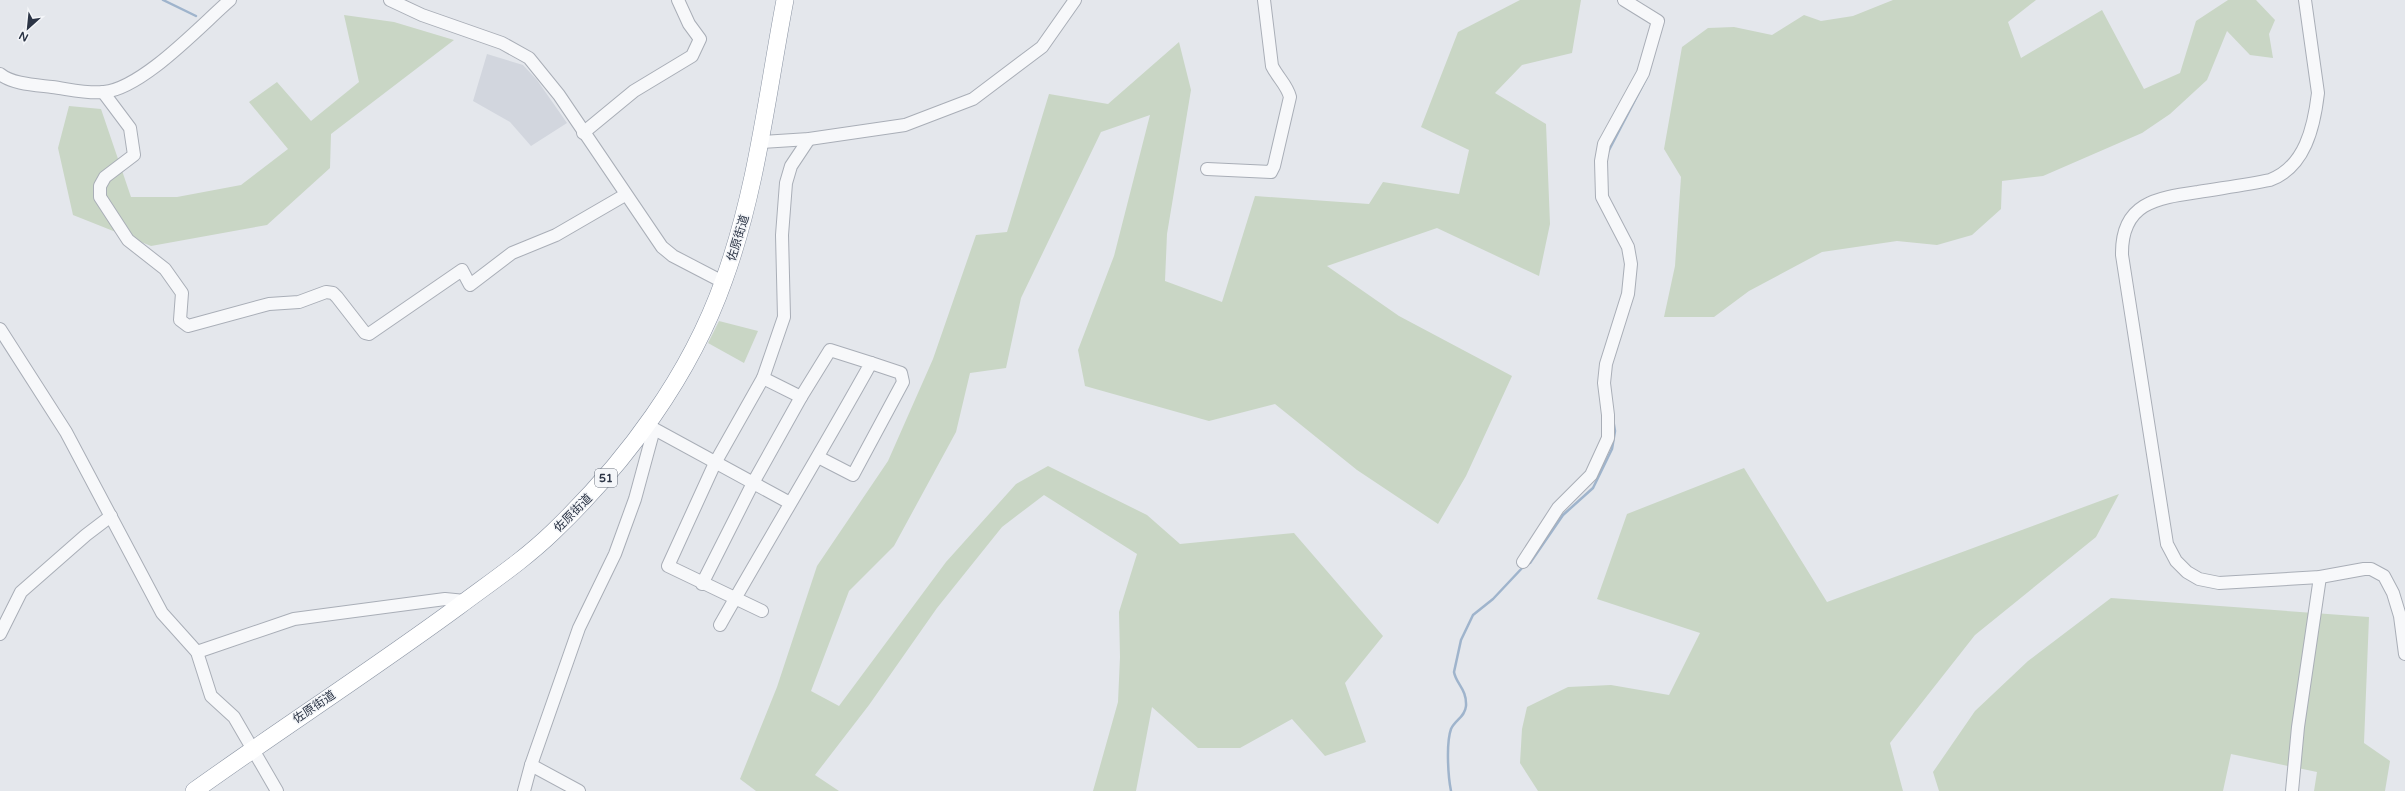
<svg xmlns="http://www.w3.org/2000/svg" width="2405" height="791" viewBox="0 0 2405 791" font-family="'Varela Round','Noto Sans JP',sans-serif">
	<style>
		.built { fill: #d2d6de }
		.green { fill: #c9d6c5 }
		.lines { fill: none; stroke-linecap: round; stroke-linejoin: round }
		.stream { stroke: #9fb4cc; stroke-width: 2.5 }
		.minor-casing { stroke: #a9aeb7; stroke-width: 14 }
		.highway-casing { stroke: #8b94a3; stroke-width: 18 }
		.minor { stroke: #f7f8fa; stroke-width: 12 }
		.highway { stroke: #fff; stroke-width: 17 }
		.labels { text-anchor: middle; stroke-width: 3; stroke-linejoin: round; paint-order: stroke }
		.shield { fill: #f4f6f9; stroke: #676e7b; stroke-width: 1 }
		.shield-label { font-size: 11px; font-weight: bold; fill: #2b3445 }
		.street-label { font-size: 12px; fill: #2b3445; stroke: #f4f6f9 }
	</style>
	<rect width="100%" height="100%" fill="#e4e7ec"/>
	<polygon class="built" points="487,54 523,65 537,80 567,123 531,146 510,122 473,101"/>
	<g class="green">
		<polygon points="1520,0 1581,0 1572,53 1522,65 1495,93 1546,124 1550,224 1539,276 1437,228 1327,266 1399,316 1512,376 1466,476 1438,524 1357,470 1275,404 1209,421 1085,386 1078,350 1114,256 1150,115 1101,132 1021,298 1006,368 970,373 956,432 894,546 849,591 811,691 839,706 946,562 1016,484 1048,466 1147,515 1180,544 1294,533 1383,636 1345,683 1366,742 1325,756 1292,719 1240,748 1198,748 1152,707 1136,791 1093,791 1118,702 1120,657 1119,612 1137,554 1044,495 1002,527 937,608 869,705 815,775 839,791 756,791 740,779 777,687 817,566 888,461 933,359 976,235 1007,232 1049,94 1108,104 1179,42 1191,90 1167,234 1165,281 1222,302 1255,196 1369,204 1383,182 1459,194 1469,150 1421,127 1458,32"/>
		<polygon points="1893,0 2036,0 2008,22 2021,58 2102,10 2144,89 2180,73 2196,21 2228,0 2256,0 2275,20 2269,34 2273,58 2250,55 2227,31 2207,80 2170,114 2142,133 2043,176 2002,181 2001,209 1972,235 1937,245 1897,241 1822,252 1749,291 1714,317 1664,317 1675,266 1681,177 1664,149 1682,47 1708,28 1734,27 1772,35 1804,15 1821,21 1853,16"/>
		<polygon points="344,15 394,22 454,40 331,134 330,168 267,225 151,246 73,215 58,148 69,106 101,109 131,197 177,197 241,185 288,149 249,102 277,82 311,121 359,82"/>
		<polygon points="719,321 758,331 744,363 708,343"/>
		<polygon points="1744,468 1827,602 2119,494 2096,537 1975,635 1890,743 1903,791 1538,791 1520,763 1522,729 1527,707 1568,687 1611,685 1669,695 1700,633 1597,599 1627,514"/>
		<polygon points="2111,598 2369,617 2364,743 2390,761 2385,791 2314,791 2317,772 2231,754 2223,791 1939,791 1933,772 1975,711 2028,661"/>
	</g>
	<g class="lines">
		<g class="stream">
			<polyline points="163,0 196,16"/>
			<polyline points="1608,152 1647,77"/>
			<path d="M1451,791C1448,776 1446,743 1451,729C1455,720 1465,717 1466,706C1467,689 1456,684 1454,672L1461,640L1473,615L1493,599L1524,566L1530,563L1563,515L1593,488L1612,449L1615,431L1613,419"/>
		</g>
		<g class="minor-casing">
			<g id="minor">
				<polyline points="390,0 422,15 502,43 529,58 559,95 662,247 673,256 723,282"/>
				<path d="M2305,0L2318,93C2314,127 2305,167 2270,180C2246,185 2222,188 2198,192C2156,198 2121,203 2122,255L2167,544L2176,561L2187,572L2199,579L2219,583L2320,577L2364,569H2371L2384,576L2393,593L2400,616L2405,654"/>
				<path d="M0,74C12,84 36,85 52,87C68,89 88,94 104,92C143,88 200,26 230,0"/>
				<polyline points="103,92 130,128 134,155 105,177 100,186 100,197 128,240 165,269 182,293 180,320 188,326 269,304 299,302 326,292 333,293 337,297 365,333 369,334 462,270 470,285 512,253 556,235 625,195"/>
				<polyline points="583,133 634,91 692,56 700,39 689,24 678,0"/>
				<polyline points="761,142 809,139 905,125 973,99 1042,47 1075,0"/>
				<path d="M1207,169L1271,172L1274,166L1290,97C1287,85 1278,78 1272,66L1264,0"/>
				<polyline points="0,329 66,432 162,613 197,652 211,696 234,717 277,791"/>
				<polyline points="763,378 784,317 782,235 786,183 791,166 809,139"/>
				<polyline points="647,425 790,503"/>
				<polyline points="818,457 853,475 903,382 901,373 871,363"/>
				<polyline points="1523,562 1558,508 1591,475 1608,438 1608,415 1604,383 1606,364 1628,294 1631,264 1628,247 1602,197 1601,161 1604,144 1643,73 1658,21 1624,0"/>
				<polyline points="702,584 753,483 801,397"/>
				<path d="M720,625C770,537 822,451 871,363L830,350L801,397L763,378L715,463L668,566L762,611"/>
				<polyline points="0,634 21,592 86,535 111,516"/>
				<polyline points="197,652 294,619 445,599 465,601"/>
				<polyline points="531,765 579,791"/>
				<polyline points="524,791 531,765 579,628 615,554 635,499 654,429"/>
				<polyline points="2292,791 2298,727 2320,577"/>
			</g>
		</g>
		<g class="highway-casing">
			<path id="highway" d="M194,791C282,728 372,670 459,606C491,582 524,560 553,532C626,462 690,376 724,280C757,189 767,94 785,0"/>
		</g>
		<use href="#minor" class="minor"/>
		<use href="#highway" class="highway"/>
	</g>
	<g class="labels">
		<rect class="shield" x="595" y="469" width="22" height="18" rx="3"/>
		<g class="shield-label">
			<text x="606" y="482">51</text>
		</g>
		<g class="street-label">
			<text transform="translate(738 238) rotate(-73)" y="4">佐原街道</text>
			<text transform="translate(573 513) rotate(-45)" y="4">佐原街道</text>
			<text transform="translate(314 707) rotate(-34)" y="4">佐原街道</text>
		</g>
	</g>
	<g transform="translate(28 28) rotate(207)" stroke="#f4f6f9" stroke-width="3" paint-order="stroke">
	<path d="M0-3L7 15L0 10L-7 15Z" fill="#2b3445"/>
	<text y="-6" font-size="11" font-weight="bold" text-anchor="middle" fill="#2b3445">N</text>
	</g>
</svg>
